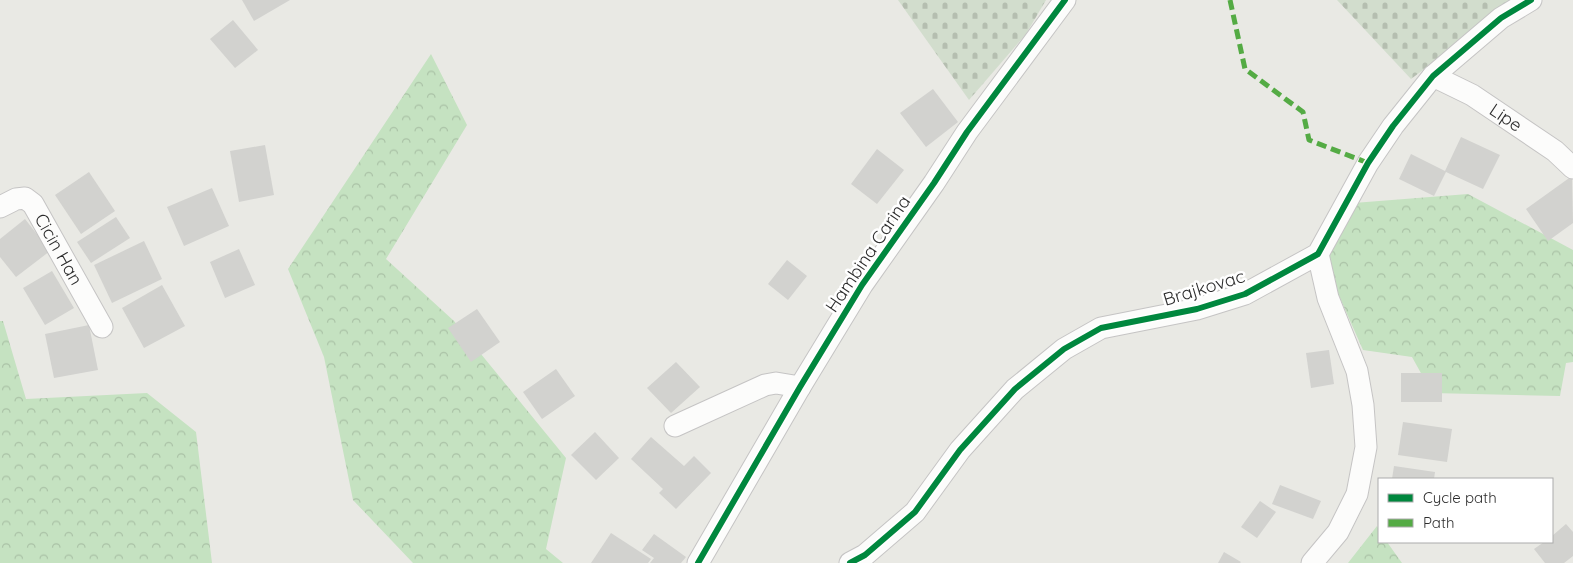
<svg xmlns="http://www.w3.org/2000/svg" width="1573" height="563" viewBox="0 0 1573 563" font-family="Quicksand,sans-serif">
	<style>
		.forest { fill: url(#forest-crowns) }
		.cemetery { fill: url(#cemetery-stones) }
		.building { fill: #d2d2cf }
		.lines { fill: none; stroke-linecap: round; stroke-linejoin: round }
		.street-casing { stroke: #c5c4c4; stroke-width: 23 }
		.street { stroke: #fcfcfb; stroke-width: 21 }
		.quiet { stroke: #54ab44; stroke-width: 5; stroke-dasharray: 10 5; stroke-linecap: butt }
		.cycleway-casing { stroke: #fff; stroke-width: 9 }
		.cycleway { stroke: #00873e; stroke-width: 6 }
		.labels { text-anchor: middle; stroke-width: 5; stroke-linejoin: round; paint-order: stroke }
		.street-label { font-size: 18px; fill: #2d2d2d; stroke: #fff }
	</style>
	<defs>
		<pattern id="forest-crowns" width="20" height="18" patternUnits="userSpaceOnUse" patternTransform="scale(1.25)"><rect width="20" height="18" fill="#c5e2c1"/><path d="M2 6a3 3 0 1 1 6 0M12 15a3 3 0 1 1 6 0" fill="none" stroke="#aac2a6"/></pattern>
		<pattern id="cemetery-stones" width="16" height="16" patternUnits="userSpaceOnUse" patternTransform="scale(1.25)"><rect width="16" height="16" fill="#d2ddcd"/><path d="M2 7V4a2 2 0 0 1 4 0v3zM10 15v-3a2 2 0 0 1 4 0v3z" fill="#b5beb0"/></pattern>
	</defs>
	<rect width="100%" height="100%" fill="#e9e9e4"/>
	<g class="forest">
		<polygon points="431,54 467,125 386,259 454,321 566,458 546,549 563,563 413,563 353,500 324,357 288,269"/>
		<polygon points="1468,194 1573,250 1573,362 1566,363 1560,396 1432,393 1412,357 1363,350 1324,262 1341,204"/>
		<polygon points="0,321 3,321 26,399 147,393 196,432 212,563 0,563"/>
		<polygon points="1377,526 1379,530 1379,542 1387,542 1402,563 1348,563"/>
	</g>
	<g class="cemetery">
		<polygon points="898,0 1046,0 1026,34 969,100"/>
		<polygon points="1337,0 1517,0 1411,79"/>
	</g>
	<g class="building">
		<polygon points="242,0 290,0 254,21"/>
		<polygon points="233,20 258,50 235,68 210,39"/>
		<polygon points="933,89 958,122 926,147 900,113"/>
		<polygon points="1461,137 1500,155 1483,189 1446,172 1434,196 1399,179 1411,154 1445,171"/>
		<polygon points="265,145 274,195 239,202 230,151"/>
		<polygon points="877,149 904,170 877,204 851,184"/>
		<polygon points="89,172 115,211 81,234 55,195"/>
		<polygon points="1572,176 1573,223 1548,241 1526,209"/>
		<polygon points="212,188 229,226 184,246 167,207"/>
		<polygon points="116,217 130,238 91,263 77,242"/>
		<polygon points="25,219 50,251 16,277 0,257 0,239"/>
		<polygon points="144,241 162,279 112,303 94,265"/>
		<polygon points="239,249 255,285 225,298 210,262"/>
		<polygon points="787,260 807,276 788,300 768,284"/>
		<polygon points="52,271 74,308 45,325 23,288"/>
		<polygon points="162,285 185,326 144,348 122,308"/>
		<polygon points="477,309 500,342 471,362 448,328"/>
		<polygon points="89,325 98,370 54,378 45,334"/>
		<polygon points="1329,350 1334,384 1311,388 1306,353"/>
		<polygon points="676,362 700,387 671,413 647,388"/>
		<polygon points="556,369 575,396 542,419 523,392"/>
		<rect x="1401" y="373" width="41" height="29"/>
		<polygon points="1403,422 1452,429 1447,462 1398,455"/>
		<polygon points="595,432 619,458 596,480 571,455"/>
		<polygon points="651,437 684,466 694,456 711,473 676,509 659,493 663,489 631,459"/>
		<polygon points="1394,466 1435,472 1434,479 1392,479"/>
		<polygon points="1280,485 1321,501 1313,519 1272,504"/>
		<polygon points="1260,501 1276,512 1257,538 1241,527"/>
		<polygon points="1566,524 1573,532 1573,556 1564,563 1545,563 1534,549 1544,542 1552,542 1552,536"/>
		<polygon points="611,533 651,559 648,563 591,563"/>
		<polygon points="654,534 686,557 681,563 650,563 654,558 642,550"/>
		<polygon points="1224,552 1241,562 1240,563 1218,563"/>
	</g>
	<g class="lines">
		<g class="street-casing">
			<g id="street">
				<path id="s1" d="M1433,76L1472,95L1555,151L1573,168"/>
				<path id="s2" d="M0,207L16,199L25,198L33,204L102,327"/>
				<polyline points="675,426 765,385 776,383 800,387"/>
				<polyline points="698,563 800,387 862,285 934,183 967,132 1065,0"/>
				<polyline points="850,563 865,555 915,512 960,450 1015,389 1064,349 1101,328 1197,309 1245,294 1318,254 1368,163 1393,126 1433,76 1501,18 1531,0"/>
				<polyline points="1312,563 1338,532 1357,494 1366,447 1363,405 1357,371 1328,298 1318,254"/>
			</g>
		</g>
		<use href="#street" class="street"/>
		<polyline class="quiet" points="1230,0 1245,69 1303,112 1309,140 1368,163"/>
		<g class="cycleway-casing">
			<g id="cycleway">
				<polyline points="698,563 800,387 862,285 934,183 967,132 1065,0"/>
				<polyline points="850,563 865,555 915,512 960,450 1015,389 1064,349 1101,328 1197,309 1245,294 1318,254 1368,163 1393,126 1433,76 1501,18 1531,0"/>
			</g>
		</g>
		<use href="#cycleway" class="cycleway"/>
	</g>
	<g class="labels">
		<g class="street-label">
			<text dy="6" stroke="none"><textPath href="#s1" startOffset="84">Lipe</textPath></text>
			<text dy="6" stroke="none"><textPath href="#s2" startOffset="89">Cicin Han</textPath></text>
			<text transform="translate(868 254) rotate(-56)" y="6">Hambina Carina</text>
			<text transform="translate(1204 288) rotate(-17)" y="6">Brajkovac</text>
		</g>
	</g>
	<rect x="1378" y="478" width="175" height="65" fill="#ffffff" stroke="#ababab"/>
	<rect x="1388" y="494" width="25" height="8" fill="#00873e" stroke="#ababab"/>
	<text x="1423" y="503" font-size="15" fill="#2d2d2d">Cycle path</text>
	<rect x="1388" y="519" width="25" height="8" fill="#54ab44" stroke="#ababab"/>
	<text x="1423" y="528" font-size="15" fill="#2d2d2d">Path</text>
</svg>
